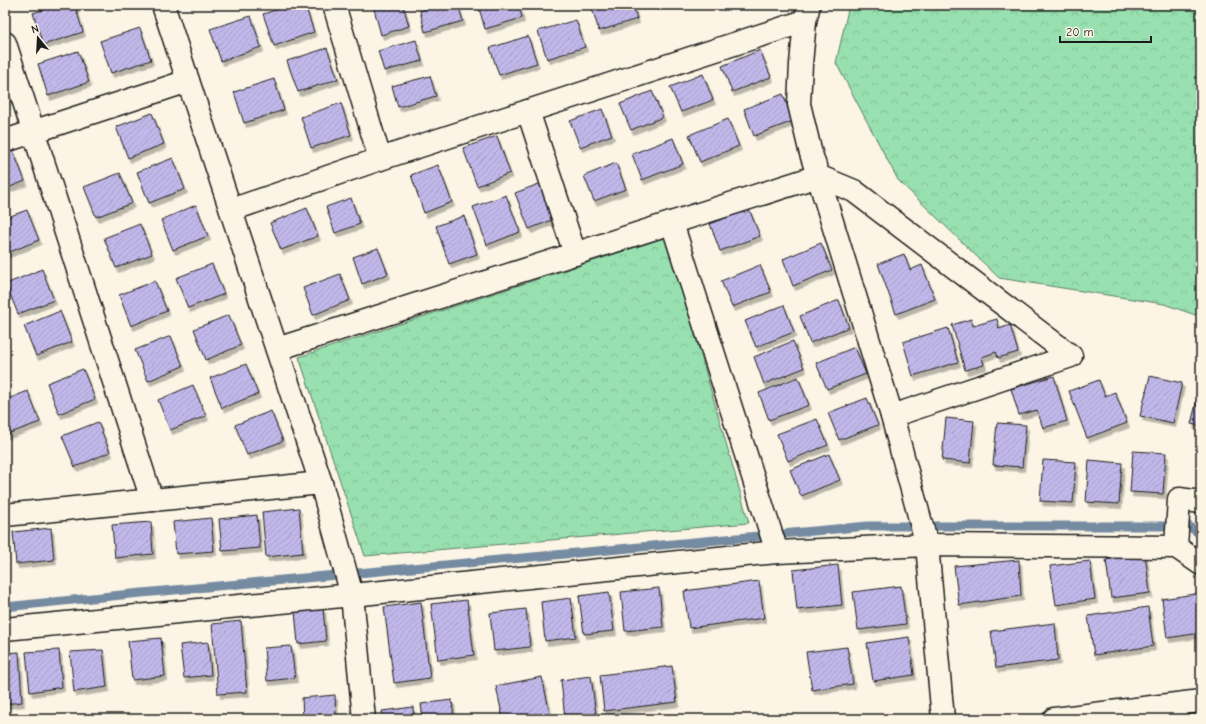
<svg xmlns="http://www.w3.org/2000/svg" width="1206" height="724" viewBox="0 0 1206 724" font-family="'Comic Neue',sans-serif">
	<style>
		.forest { fill: url(#forest-crowns); stroke: #5a7e66 }
		.lines { fill: none; stroke-linecap: round; stroke-linejoin: round }
		.stream { stroke: #758ba1; stroke-width: 9 }
		.building { fill: url(#building-hatch); stroke: #1c1c1c; filter: url(#shadow) }
		.street-casing { stroke: #1c1c1c; stroke-width: 25 }
		.street { stroke: #fcf5e5; stroke-width: 22 }
	</style>
	<defs>
		<pattern id="forest-crowns" width="20" height="18" patternUnits="userSpaceOnUse"><rect width="20" height="18" fill="#98e0af"/><path d="M2 6a3 3 0 1 1 6 0M12 15a3 3 0 1 1 6 0" fill="none" stroke="#82c096"/></pattern>
		<pattern id="building-hatch" width="6" height="6" patternUnits="userSpaceOnUse"><rect width="6" height="6" fill="#c1b8ea"/><path d="M-1 1l2-2M0 6l6-6M5 7l2-2" fill="none" stroke="#a59ec8"/></pattern>
		<filter id="shadow"><feDropShadow dx="2.5" dy="4.5" stdDeviation="0" flood-color="#0004"/></filter>
	</defs>
	<rect width="100%" height="100%" fill="#fcf5e5"/>
	<filter id="ink" filterUnits="userSpaceOnUse"><feTurbulence type="fractalNoise" baseFrequency=".025" numOctaves="2"/><feDisplacementMap in="SourceGraphic" scale="8" xChannelSelector="R" yChannelSelector="G"/><feConvolveMatrix kernelMatrix="1 2 1 2 8 2 1 2 1" color-interpolation-filters="sRGB"/></filter>
	<g filter="url(#ink)">
		<g class="forest">
			<polygon points="849,5 1201,5 1201,317 1164,304 999,278 898,180 836,63"/>
			<polygon points="667,237 749,523 365,556 299,357"/>
		</g>
		<g class="lines">
			<polyline class="stream" points="5,607 131,594 868,526 1189,526 1201,535"/>
		</g>
		<g class="building">
			<polygon points="59,5 75,5 83,32 43,45 33,13"/>
			<polygon points="291,5 305,5 314,32 274,46 263,14"/>
			<polygon points="373,5 403,5 409,26 381,35"/>
			<polygon points="440,5 458,5 463,21 425,32 420,11"/>
			<polygon points="489,5 519,5 522,18 485,29 479,8"/>
			<polygon points="591,5 633,5 637,19 599,31"/>
			<polygon points="251,16 261,47 221,61 210,29"/>
			<polygon points="576,20 585,47 547,59 538,31"/>
			<polygon points="140,28 151,60 111,73 100,41"/>
			<polygon points="528,36 537,63 499,75 490,48"/>
			<polygon points="416,40 422,61 384,71 378,51"/>
			<polygon points="327,48 338,79 298,92 287,61"/>
			<polygon points="760,50 771,77 732,92 722,66"/>
			<polygon points="78,51 89,82 48,96 38,64"/>
			<polygon points="703,74 713,100 681,112 670,87"/>
			<polygon points="430,76 436,96 398,107 392,86"/>
			<polygon points="274,79 284,110 244,123 234,92"/>
			<polygon points="652,91 663,117 631,130 620,104"/>
			<polygon points="783,94 793,121 754,136 744,109"/>
			<polygon points="341,103 351,135 311,148 301,117"/>
			<polygon points="602,109 612,135 580,147 570,121"/>
			<polygon points="152,113 164,144 128,158 116,127"/>
			<polygon points="728,119 739,146 700,162 689,135"/>
			<polygon points="497,136 510,173 477,186 463,148"/>
			<polygon points="673,138 683,164 642,180 632,154"/>
			<polygon points="13,150 25,181 5,189 5,154"/>
			<polygon points="173,158 185,189 149,203 137,172"/>
			<polygon points="616,163 626,189 594,201 584,176"/>
			<polygon points="438,165 452,202 424,213 411,175"/>
			<polygon points="120,173 132,203 96,217 84,187"/>
			<polygon points="544,182 557,218 529,229 515,193"/>
			<polygon points="506,195 520,232 487,245 473,207"/>
			<polygon points="351,198 360,224 335,233 326,207"/>
			<polygon points="196,205 208,236 173,250 161,220"/>
			<polygon points="307,208 318,236 281,250 270,223"/>
			<polygon points="749,209 760,236 720,251 710,224"/>
			<polygon points="27,210 39,240 5,254 5,218"/>
			<polygon points="464,216 477,254 449,264 436,226"/>
			<polygon points="140,224 152,254 116,268 104,238"/>
			<polygon points="821,243 832,270 793,286 783,259"/>
			<polygon points="378,248 388,274 362,284 353,257"/>
			<polygon points="904,254 910,270 922,265 935,299 896,314 878,264"/>
			<polygon points="212,264 224,294 188,308 176,278"/>
			<polygon points="760,265 771,292 732,307 721,281"/>
			<polygon points="42,269 54,300 18,314 6,284"/>
			<polygon points="340,274 350,300 313,315 303,288"/>
			<polygon points="155,281 167,311 131,326 119,295"/>
			<polygon points="839,300 849,327 810,343 800,316"/>
			<polygon points="784,305 794,332 756,347 745,321"/>
			<polygon points="60,311 72,342 36,356 24,326"/>
			<polygon points="229,315 241,345 206,360 194,329"/>
			<polygon points="971,319 973,326 997,319 999,329 1010,325 1018,352 998,358 996,352 982,357 984,365 965,370 952,325"/>
			<polygon points="948,328 958,362 913,376 903,342"/>
			<polygon points="171,336 183,366 148,381 135,350"/>
			<polygon points="793,341 804,368 764,384 754,357"/>
			<polygon points="855,347 866,374 827,389 816,363"/>
			<polygon points="246,364 258,394 222,408 210,378"/>
			<polygon points="83,369 95,399 59,414 47,383"/>
			<polygon points="1054,376 1067,421 1043,428 1037,410 1019,415 1011,389"/>
			<polygon points="1150,376 1182,383 1173,423 1140,416"/>
			<polygon points="798,377 809,405 769,420 759,393"/>
			<polygon points="1099,380 1105,396 1115,392 1127,423 1087,438 1069,391"/>
			<polygon points="1201,384 1201,426 1191,424"/>
			<polygon points="193,385 206,416 170,430 158,400"/>
			<polygon points="28,391 40,422 5,435 5,400"/>
			<polygon points="867,398 878,425 839,440 828,413"/>
			<polygon points="271,411 283,441 247,455 235,425"/>
			<polygon points="946,418 974,421 970,463 942,460"/>
			<polygon points="817,419 828,445 788,461 777,434"/>
			<polygon points="98,422 110,452 75,467 62,436"/>
			<polygon points="997,423 1026,425 1022,467 993,465"/>
			<polygon points="1133,451 1166,453 1163,494 1130,492"/>
			<polygon points="829,454 840,480 801,496 790,470"/>
			<polygon points="1043,460 1076,462 1073,503 1040,501"/>
			<polygon points="1089,460 1122,463 1119,504 1086,502"/>
			<polygon points="299,508 303,553 266,557 262,512"/>
			<polygon points="257,515 260,548 222,551 219,519"/>
			<polygon points="211,518 214,551 176,554 173,522"/>
			<polygon points="151,522 153,554 115,558 112,525"/>
			<polygon points="51,528 54,560 16,564 13,532"/>
			<polygon points="1145,554 1150,593 1111,598 1106,560"/>
			<polygon points="1019,560 1021,596 959,605 954,566"/>
			<polygon points="1090,561 1095,599 1056,605 1050,566"/>
			<polygon points="838,565 842,605 797,610 793,570"/>
			<polygon points="759,581 764,618 689,628 684,591"/>
			<polygon points="901,586 906,624 858,630 853,592"/>
			<polygon points="659,588 663,627 625,631 621,592"/>
			<polygon points="609,592 614,631 584,634 579,596"/>
			<polygon points="1201,593 1201,633 1167,638 1162,599"/>
			<polygon points="571,598 576,637 545,641 541,602"/>
			<polygon points="467,600 474,655 438,660 431,604"/>
			<polygon points="421,602 430,678 394,683 384,607"/>
			<polygon points="1148,607 1153,646 1094,655 1088,616"/>
			<polygon points="323,608 326,641 298,644 295,611"/>
			<polygon points="526,609 530,647 494,651 490,613"/>
			<polygon points="241,621 247,692 218,694 212,624"/>
			<polygon points="1055,623 1058,660 996,668 991,631"/>
			<polygon points="909,637 914,675 873,681 867,643"/>
			<polygon points="161,638 165,676 132,680 128,641"/>
			<polygon points="208,642 211,675 184,678 180,645"/>
			<polygon points="291,646 295,678 267,681 264,648"/>
			<polygon points="847,647 853,684 812,690 806,652"/>
			<polygon points="59,650 62,687 30,692 26,652"/>
			<polygon points="103,650 107,687 74,692 70,652"/>
			<polygon points="19,652 22,702 5,704 5,653"/>
			<polygon points="672,666 677,702 604,711 600,675"/>
			<polygon points="591,676 596,715 565,719 561,680"/>
			<polygon points="542,677 550,714 522,719 503,719 496,686"/>
			<polygon points="335,695 336,719 303,719 302,698"/>
			<polygon points="452,700 454,719 423,719 421,704"/>
			<polygon points="413,707 414,719 383,719 382,711"/>
		</g>
		<g class="lines">
			<g class="street-casing">
				<g id="street">
					<polyline points="163,5 321,483 352,595 364,719"/>
					<polyline points="334,5 380,159"/>
					<polyline points="809,5 805,21 801,64 799,104 810,150 892,416 927,545 943,719"/>
					<polyline points="5,43 152,500"/>
					<polyline points="528,111 575,254"/>
					<polyline points="5,141 188,81"/>
					<polyline points="231,210 380,159 805,21"/>
					<polyline points="672,223 777,552"/>
					<polyline points="277,349 818,176 854,191 1071,356 892,416"/>
					<polyline points="5,515 321,483"/>
					<polyline points="1176,547 1179,499 1201,502"/>
					<polyline points="5,629 352,595 777,552 927,545 1176,547 1201,564"/>
					<polyline points="1054,719 1201,701"/>
				</g>
			</g>
			<use href="#street" class="street"/>
		</g>
	</g>
	<rect width="1206" height="724" fill="none" stroke="#fcf5e5" stroke-width="20"/>
	<rect x="10" y="10" width="1186" height="704" fill="none" stroke="#1c1c1c" stroke-width="1.5" filter="url(#ink)"/>
	<g transform="translate(38 38) rotate(342)" stroke="#fcf5e5" stroke-width="3" paint-order="stroke">
	<path d="M0-3L7 15L0 10L-7 15Z" fill="#1c1c1c"/>
	<text y="-6" font-size="11" font-weight="bold" text-anchor="middle" fill="#1c1c1c">N</text>
	</g>
	<path d="M1060 36v6h91v-6" fill="none" stroke="#1c1c1c" stroke-width="2"/>
	<text x="1066" y="36" font-size="12" fill="#1c1c1c" stroke="#fcf5e5" stroke-width="3" paint-order="stroke">20 m</text>
</svg>
